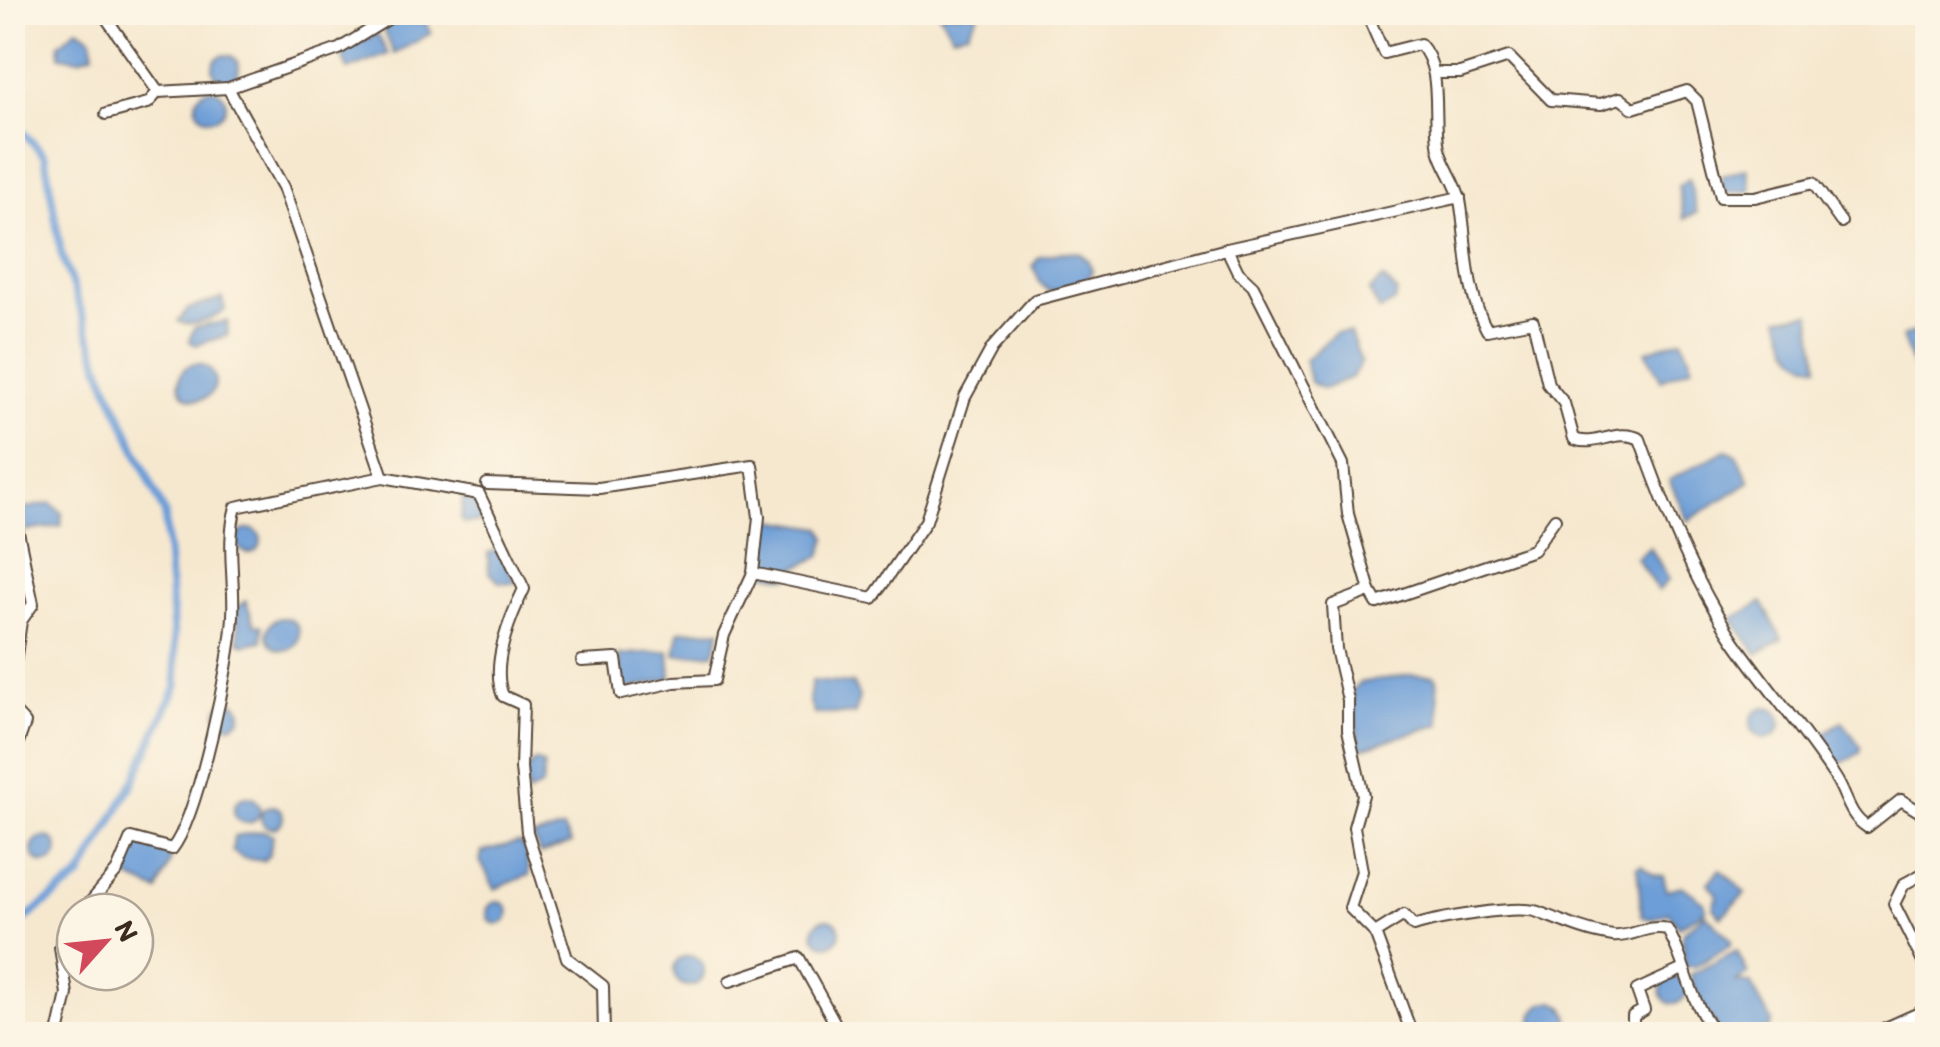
<svg xmlns="http://www.w3.org/2000/svg" width="1940" height="1047" viewBox="0 0 1940 1047" font-family="Itim,sans-serif">
	<style>
		.water { fill: #6d9ed7; stroke: #54647a; stroke-width: 2.5 }
		.lines { fill: none; stroke-linecap: round; stroke-linejoin: round }
		.canal { stroke: #6d9ed7; stroke-width: 8 }
		.minor-casing { stroke: #574639; stroke-width: 14 }
		.minor { stroke: #fff; stroke-width: 10 }
	</style>
	<rect width="100%" height="100%" fill="#fcf5e5"/>
	<filter id="ink" filterUnits="userSpaceOnUse"><feTurbulence type="fractalNoise" baseFrequency=".01" numOctaves="2"/><feDisplacementMap in="SourceGraphic" scale="20" xChannelSelector="R" yChannelSelector="G"/><feConvolveMatrix kernelMatrix="1 2 1 2 8 2 1 2 1" color-interpolation-filters="sRGB"/></filter>
	<filter id="wash" filterUnits="userSpaceOnUse"><feTurbulence type="fractalNoise" baseFrequency=".0048" numOctaves="4" result="noise"/><feDisplacementMap in="SourceGraphic" scale="40" xChannelSelector="R" yChannelSelector="G"/><feGaussianBlur stdDeviation="2.25" result="paint"/><feColorMatrix in="noise" values="0 0 0 0 0 0 0 0 0 0 0 0 0 0 0 0 0 1.4 0 .05"/><feComposite in="paint" operator="in"/></filter>
	<g filter="url(#wash)">
		<rect width="100%" height="100%" fill="#f6e8cf"/>
		<g class="water">
			<polygon points="407,13 420,13 431,33 394,54 383,28"/>
			<polygon points="939,13 979,13 968,32 952,35"/>
			<polygon points="78,28 91,37 94,53 79,59 60,56 59,44"/>
			<polygon points="377,33 388,54 348,70 341,53"/>
			<circle cx="226" cy="68" r="13"/>
			<circle cx="211" cy="104" r="15"/>
			<polygon points="1747,168 1751,191 1722,193 1722,176"/>
			<polygon points="1689,179 1697,212 1684,219 1678,186"/>
			<polygon points="1063,252 1080,253 1089,261 1092,271 1085,283 1050,292 1040,283 1033,266 1039,257"/>
			<polygon points="1383,279 1397,292 1394,302 1380,311 1369,291"/>
			<path d="M222,298L225,310C214,319 191,329 178,321L188,309Z"/>
			<path d="M1810,313L1819,366C1791,362 1787,343 1780,318Z"/>
			<polygon points="227,321 228,335 196,345 189,341 194,328"/>
			<polygon points="1927,326 1927,405 1902,337"/>
			<polygon points="1336,333 1350,333 1361,362 1352,377 1323,389 1310,382 1305,360"/>
			<polygon points="1682,339 1693,366 1661,380 1646,351"/>
			<circle cx="197" cy="382" r="18"/>
			<polygon points="1726,450 1736,454 1750,481 1688,521 1669,480"/>
			<polygon points="463,495 475,499 483,517 481,522 464,523 461,519"/>
			<polygon points="51,503 62,513 61,526 26,531 23,509"/>
			<polygon points="766,519 822,528 827,538 821,556 795,568 788,578 758,572"/>
			<circle cx="249" cy="541" r="12"/>
			<polygon points="1650,547 1669,579 1658,591 1636,558"/>
			<polygon points="500,549 516,583 499,582 489,572 488,553"/>
			<polygon points="246,601 254,624 262,626 262,641 244,645 239,641 237,607"/>
			<polygon points="1762,602 1782,639 1757,654 1732,619"/>
			<circle cx="283" cy="634" r="16"/>
			<polygon points="721,630 714,653 675,655 679,631"/>
			<polygon points="669,651 671,678 622,691 619,655"/>
			<polygon points="1409,675 1434,675 1437,679 1441,724 1359,749 1352,690 1359,683"/>
			<polygon points="812,681 853,684 859,697 855,714 814,714 809,700"/>
			<circle cx="229" cy="713" r="12"/>
			<circle cx="1766" cy="723" r="15"/>
			<polygon points="1842,721 1861,747 1860,753 1835,766 1821,742 1822,735"/>
			<polygon points="536,761 544,766 542,786 528,794 524,771"/>
			<circle cx="247" cy="810" r="13"/>
			<circle cx="272" cy="817" r="11"/>
			<polygon points="563,829 571,844 540,854 533,837"/>
			<polygon points="263,831 273,835 269,855 263,861 243,858 232,851 234,836"/>
			<circle cx="45" cy="850" r="13"/>
			<polygon points="138,842 164,851 171,859 158,891 124,876 130,853"/>
			<polygon points="519,843 526,849 529,875 495,889 480,861 482,852"/>
			<polygon points="1642,865 1654,875 1663,876 1667,890 1682,886 1704,902 1706,910 1679,927 1668,912 1651,919 1642,917 1637,867"/>
			<polygon points="1720,869 1746,893 1721,917 1713,908 1717,895 1708,883"/>
			<circle cx="498" cy="913" r="11"/>
			<polygon points="1705,914 1731,939 1731,945 1696,966 1685,967 1682,934"/>
			<circle cx="827" cy="932" r="13"/>
			<polygon points="1737,951 1748,974 1736,982 1750,983 1772,1022 1770,1028 1757,1034 1721,1034 1700,1003 1690,975"/>
			<circle cx="689" cy="971" r="15"/>
			<circle cx="1674" cy="990" r="13"/>
			<circle cx="1551" cy="1020" r="18"/>
		</g>
		<g class="lines">
			<polyline class="canal" points="12,120 45,156 61,253 107,385 165,515 177,685 134,781 81,876 12,929"/>
		</g>
	</g>
	<g filter="url(#ink)">
		<g class="lines">
			<g class="minor-casing">
				<g id="minor">
					<polyline points="102,12 158,92 228,88 339,49 399,12"/>
					<path d="M1366,12L1384,53L1420,44C1444,70 1432,116 1439,149C1443,167 1457,182 1460,200C1468,244 1464,289 1487,330L1533,321L1548,384L1564,403L1574,439C1596,448 1617,427 1640,439C1665,509 1693,580 1734,641C1766,687 1804,730 1835,777C1847,795 1848,815 1867,827L1901,800L1928,817"/>
					<polyline points="1435,73 1460,73 1509,57 1551,100 1601,104 1620,98 1633,108 1687,91 1697,101 1721,197 1755,197 1813,183 1841,222"/>
					<path d="M228,88L283,187L383,477L479,494L524,589C510,618 490,665 503,696L523,705L521,768L527,832L567,958L603,986L604,1034"/>
					<polyline points="106,114 148,103 158,92"/>
					<polyline points="487,484 599,488 752,465 759,517 753,573 873,598 926,521 965,397 992,348 1035,300 1227,249"/>
					<polyline points="12,503 33,604 21,621 12,683"/>
					<polyline points="1370,591 1377,603 1533,550 1555,519"/>
					<polyline points="582,661 616,659 621,694 674,682 714,680 724,635 753,573"/>
					<polyline points="12,709 25,723 12,759"/>
					<polyline points="1928,871 1904,884 1894,904 1928,972"/>
					<path d="M82,912L117,871L131,838L172,849C198,817 231,660 233,616C235,580 226,542 236,507L383,477"/>
					<path d="M1375,933L1404,915L1414,926C1435,919 1518,904 1538,912C1564,922 1586,932 1613,936C1631,938 1647,924 1667,929C1688,964 1688,1003 1717,1034"/>
					<polyline points="730,981 799,958 841,1034"/>
					<polyline points="58,1034 67,994 60,947 75,921"/>
					<polyline points="1412,1034 1375,933 1350,908 1362,871 1354,827 1363,795 1348,730 1348,700 1336,649 1333,605 1370,591 1348,514 1343,464 1253,286 1238,272 1227,249 1460,197"/>
					<polyline points="1633,1034 1633,1016 1644,1010 1637,990 1683,969"/>
					<polyline points="1872,1034 1928,1009"/>
				</g>
			</g>
			<use href="#minor" class="minor"/>
		</g>
	</g>
	<rect width="1940" height="1047" fill="none" stroke="#fcf5e5" stroke-width="50"/>
	<g transform="translate(105 942) rotate(63)"><circle r="48" fill="#fcf5e5" stroke="#afa495" stroke-width="2.5"/>
	<path d="M0-8L18 38L0 25L-18 38Z" fill="#d1495b"/>
	<text y="-15" font-size="28" font-weight="bold" text-anchor="middle" fill="#3b2a1e">N</text>
	</g>
</svg>
